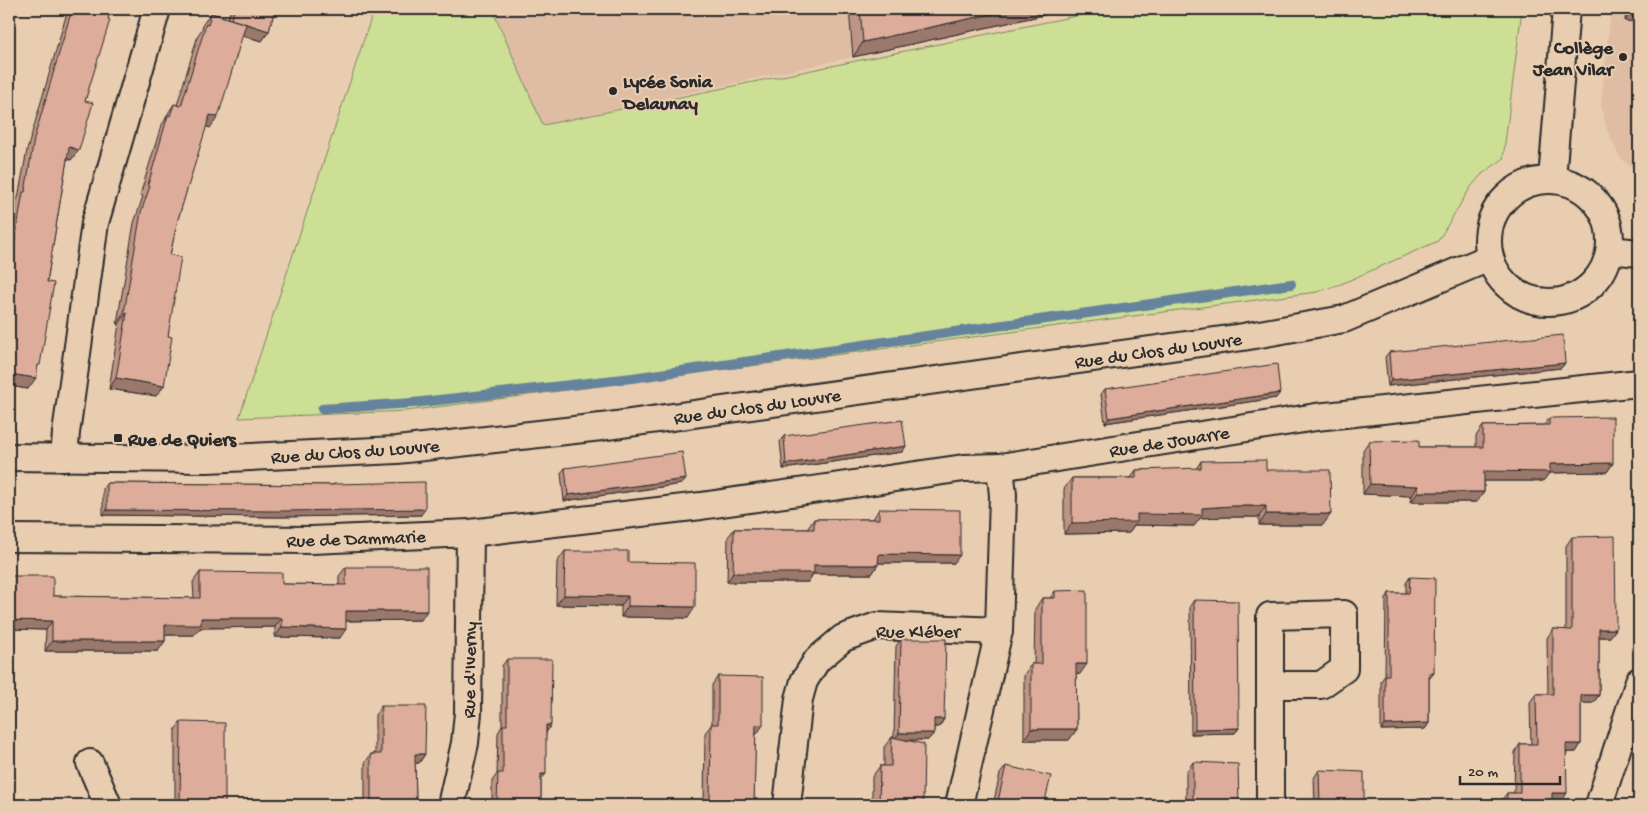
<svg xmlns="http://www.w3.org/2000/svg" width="1648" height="814" viewBox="0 0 1648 814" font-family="'Gochi Hand',sans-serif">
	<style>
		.built { fill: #debda4 }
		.green { fill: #ccdf94; stroke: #7c8560 }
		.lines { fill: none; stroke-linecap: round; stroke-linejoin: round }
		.stream { stroke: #65839c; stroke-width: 10 }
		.minor-casing { stroke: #2b2b2b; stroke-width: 30 }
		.minor { stroke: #e9cdb0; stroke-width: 26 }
		.wall { fill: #be9484; stroke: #2b2b2b }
		.shaded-wall { fill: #9b786c; stroke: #2b2b2b }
		.building { fill: #ddac9a; stroke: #2b2b2b }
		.poi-dot { fill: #2b2b2b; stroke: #e9cdb0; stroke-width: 2 }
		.labels { text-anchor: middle; stroke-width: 4; stroke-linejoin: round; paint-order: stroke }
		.poi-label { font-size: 19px; font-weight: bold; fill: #2b2b2b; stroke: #e9cdb0; text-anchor: start }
		.street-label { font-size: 19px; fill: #2b2b2b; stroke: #e9cdb0 }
	</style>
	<rect width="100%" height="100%" fill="#e9cdb0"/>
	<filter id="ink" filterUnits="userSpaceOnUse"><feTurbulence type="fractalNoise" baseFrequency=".02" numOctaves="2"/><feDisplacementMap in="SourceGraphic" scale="10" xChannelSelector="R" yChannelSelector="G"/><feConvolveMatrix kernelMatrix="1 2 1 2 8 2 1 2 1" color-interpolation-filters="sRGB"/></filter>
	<g filter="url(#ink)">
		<g class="built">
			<polygon points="492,9 1072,9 543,125"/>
			<polygon points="1611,9 1639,9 1639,173 1619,157 1606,127 1601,104"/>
		</g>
		<polygon class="green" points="374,9 492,9 543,125 1110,9 1522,9 1503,159 1482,174 1470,188 1438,241 1341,284 1317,292 406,411 239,418"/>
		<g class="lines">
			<polyline class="stream" points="322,409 413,403 632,378 1291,284"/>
			<g class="minor-casing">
				<g id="minor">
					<polyline points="1552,179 1566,9"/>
					<circle cx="1549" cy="241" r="61"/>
					<polyline points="1610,250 1639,253"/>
					<polyline points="9,457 207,459 397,450 601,427 1243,337 1344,319 1489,258"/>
					<polyline points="64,458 66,433 95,223 157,9"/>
					<polyline points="9,538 312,540 470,533 701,506 964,468 1000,467 1316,417 1639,383"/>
					<polyline points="90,763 108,805"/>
					<polyline points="451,805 465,743 468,713 470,533"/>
					<polyline points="787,805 799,699 804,681 817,660 843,638 877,626 999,631"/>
					<polyline points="959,805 999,631 1003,495 1000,467"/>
					<polyline points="1270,805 1270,616 1344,614 1344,669 1321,685 1271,685"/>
					<polyline points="1599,805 1639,681"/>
				</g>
			</g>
			<use href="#minor" class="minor"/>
		</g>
		<g class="wall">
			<polygon points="68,9 111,9 85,101 79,150 71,160 67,159 47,282 37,369 28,389 9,386 9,243 15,202 18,198 27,150"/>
			<polygon points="231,9 275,9 269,31 262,41 242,36 210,128 206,126 178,219 170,255 168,336 164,386 156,396 109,389 119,324 117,323 134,223 143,196 140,195 161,126 165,120 167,115 174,104 177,105 198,35 202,29 203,24 211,13 228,18"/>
			<polygon points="849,9 1071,9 853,57"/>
			<polygon points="1626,9 1639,9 1639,22 1625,21"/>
			<polygon points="1389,352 1565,363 1561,368 1388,386 1385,357"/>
			<polygon points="1105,389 1276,398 1105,423 1101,394"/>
			<polygon points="1549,418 1613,463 1607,472 1549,473 1543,481 1484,481 1484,492 1477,502 1411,502 1412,496 1363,494 1363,450 1369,441 1419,447 1476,447 1476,436 1483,426 1544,425"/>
			<polygon points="784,436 906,446 902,452 783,469 780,442"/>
			<polygon points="1201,461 1266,470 1323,525 1259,525 1259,517 1225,517 1200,518 1194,526 1135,525 1129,533 1064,534 1064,489 1072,478 1131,478 1136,470 1196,469"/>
			<polygon points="565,468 686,479 682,484 564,501 561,473"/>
			<polygon points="107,483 333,485 334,484 421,515 277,517 103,515 103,488"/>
			<polygon points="879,509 954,563 878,563 872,574 813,574 808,582 727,582 728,537 734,529 808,529 808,528 814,519 873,519"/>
			<polygon points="1572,537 1616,629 1610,637 1599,637 1599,695 1593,703 1581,703 1581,744 1576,752 1567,752 1562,801 1552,801 1552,805 1501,805 1501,801 1507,793 1514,793 1515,752 1520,744 1531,744 1530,702 1536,694 1548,694 1547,638 1553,629 1566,630 1566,546"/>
			<polygon points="565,551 628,562 688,618 621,617 621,606 556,605 557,562"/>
			<polygon points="346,567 421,620 346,621 340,638 275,637 275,627 200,628 194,635 165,635 165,641 158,651 45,651 46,630 9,629 9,576 53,596 194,598 193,582 200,572 282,584 339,585 339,576"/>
			<polygon points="1410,577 1434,673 1429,678 1429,723 1425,729 1381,730 1381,681 1385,675 1386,599 1389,593 1406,593 1406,583"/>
			<polygon points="1055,591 1080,674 1076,674 1077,729 1069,740 1024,740 1024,675 1031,664 1034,664 1035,609 1042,598 1050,598"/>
			<polygon points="1194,600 1239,728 1235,733 1191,734 1190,606"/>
			<polygon points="901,639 944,719 939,727 934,727 934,733 928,740 906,740 923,805 872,805 872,777 880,766 884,766 884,747 892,737 894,737 896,646"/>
			<polygon points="507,659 546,733 541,780 541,805 492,805 492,781 497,774 498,733 502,726 502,666"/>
			<polygon points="718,676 757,734 755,734 754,805 704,805 705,733 712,724 712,685"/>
			<polygon points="381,706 425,754 419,763 415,763 416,804 414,805 360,805 361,804 365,804 365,763 371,754 375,754 375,715"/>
			<polygon points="181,722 225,805 175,805 175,730"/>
			<polygon points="1193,762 1239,805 1186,805 1186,772"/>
			<polygon points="1006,766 1044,805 993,805 1000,774"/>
			<polygon points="1319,770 1364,805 1315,805 1314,778"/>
		</g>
		<g class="shaded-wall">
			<polygon points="1014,9 1071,9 853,57 863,42"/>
			<polygon points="1632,10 1639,11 1639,22 1625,21"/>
			<polygon points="231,19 269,31 262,41 224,30"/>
			<polygon points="210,115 218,117 210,128 202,125"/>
			<polygon points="69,147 79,150 71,160 62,158"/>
			<polygon points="9,291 14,291 9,299"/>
			<polygon points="124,313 127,313 119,324 117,323"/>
			<polygon points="1565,363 1561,368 1388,386 1391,380"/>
			<polygon points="9,374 36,378 28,389 9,386"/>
			<polygon points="116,378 164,386 156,396 109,389"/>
			<polygon points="1280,393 1276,398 1105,423 1109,418"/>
			<polygon points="906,446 902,452 783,469 786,464"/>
			<polygon points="1613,463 1607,472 1549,473 1543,481 1477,481 1484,471 1550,464"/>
			<polygon points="686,479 682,484 564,501 568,495"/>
			<polygon points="1370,484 1418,486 1412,496 1363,494"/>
			<polygon points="1418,492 1484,492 1477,502 1411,502"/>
			<polygon points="1232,506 1266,506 1259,517 1225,517 1200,518 1194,526 1135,525 1129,533 1064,534 1072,523 1137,514 1202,508"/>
			<polygon points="425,509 421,515 277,517 103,515 107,510"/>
			<polygon points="1266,514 1331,514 1323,525 1259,525"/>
			<polygon points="879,554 960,555 954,563 873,563"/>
			<polygon points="814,565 878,565 872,574 813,574 808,582 727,582 733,573"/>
			<polygon points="564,595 628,596 621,606 556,605"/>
			<polygon points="628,606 695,607 688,618 621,617"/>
			<polygon points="346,611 427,611 421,620 340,621"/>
			<polygon points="201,618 282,618 275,627 200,628 194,635 158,635 165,625"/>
			<polygon points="9,620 52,621 46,630 9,629"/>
			<polygon points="282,627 346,629 340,638 275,637"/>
			<polygon points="1599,629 1616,629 1610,637 1593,637"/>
			<polygon points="52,641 165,641 158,651 45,651"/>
			<polygon points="1076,664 1087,664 1080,674 1069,675"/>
			<polygon points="1429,673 1434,673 1430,678 1426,679"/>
			<polygon points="1581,695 1599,695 1593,703 1575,703"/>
			<polygon points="934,719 944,719 939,727 928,726"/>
			<polygon points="1429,723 1425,729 1381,730 1385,725"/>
			<polygon points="546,725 551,725 546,733"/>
			<polygon points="756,725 763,725 757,734 749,734"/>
			<polygon points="1239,728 1235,733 1191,734 1195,729"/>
			<polygon points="1031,729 1077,729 1069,740 1024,740"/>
			<polygon points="899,733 934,733 928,740 894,740"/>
			<polygon points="1566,744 1581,744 1576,752 1561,752"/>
			<polygon points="415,754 425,754 419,763 409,763"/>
			<polygon points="541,774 546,774 540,781"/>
			<polygon points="1552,793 1567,793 1562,801 1546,801"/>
			<polygon points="405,804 416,804 414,805 404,805"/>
		</g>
		<g class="building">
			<polygon points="72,9 111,9 108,19 110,20 85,101 93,103 79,150 69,147 47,282 54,283 40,365 38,365 36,378 9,374 9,327 14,291 9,291 9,278 23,192 25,192 34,139"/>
			<polygon points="235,9 275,9 269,31 231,19"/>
			<polygon points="860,9 1014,9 863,42"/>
			<polygon points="1632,9 1639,9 1639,11 1632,10"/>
			<polygon points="211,13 246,24 218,117 210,115 178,219 170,255 181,257 168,336 172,337 164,386 116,378 127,313 124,313 141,212 150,186 148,185 168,115 170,116 174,104 181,106 206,24 208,25"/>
			<polygon points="1563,335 1565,363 1391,380 1389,352"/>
			<polygon points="1277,364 1280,393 1109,418 1105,389"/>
			<polygon points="1613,417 1613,463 1550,464 1550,472 1484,471 1484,492 1418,492 1418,486 1370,484 1369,441 1419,440 1419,447 1483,447 1483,426 1549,425 1549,418"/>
			<polygon points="902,420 906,446 786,464 784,436"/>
			<polygon points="682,452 686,479 568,495 565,468"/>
			<polygon points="1266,460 1266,470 1330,470 1331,514 1266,514 1266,506 1232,506 1202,508 1202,515 1137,514 1137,522 1072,523 1072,478 1136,478 1136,470 1201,468 1201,461"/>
			<polygon points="425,482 425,509 281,511 107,510 107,483 334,485 334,484"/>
			<polygon points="879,509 960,510 960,555 879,554 878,565 814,565 814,573 733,573 734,529 814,529 814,519 879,519"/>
			<polygon points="1615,536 1616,629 1599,629 1599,695 1581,695 1581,744 1566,744 1567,793 1552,793 1552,805 1507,805 1507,793 1520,793 1520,744 1537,744 1536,694 1553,694 1553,629 1572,630 1572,537"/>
			<polygon points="565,551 628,551 628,562 695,563 695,607 628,606 628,596 564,595"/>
			<polygon points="346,567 427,567 427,611 346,611 346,629 282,627 282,618 201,618 201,625 165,625 165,641 52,641 52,621 9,620 9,576 53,576 53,596 200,598 200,572 282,573 282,584 346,585"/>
			<polygon points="1410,577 1435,578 1434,673 1429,673 1429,723 1385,725 1385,675 1389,675 1389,593 1409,593"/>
			<polygon points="1087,590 1087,664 1076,664 1077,729 1031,729 1031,664 1042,664 1042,598 1055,598 1055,591"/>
			<polygon points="1194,600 1238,601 1239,728 1195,729"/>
			<polygon points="901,639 946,639 944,719 934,719 934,733 899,733"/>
			<polygon points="507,659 552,659 551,725 546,725 546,774 541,774 541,805 497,805 498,773 503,773 503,725 507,725"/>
			<polygon points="718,676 763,677 763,725 756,725 754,805 710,805 711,724 718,724"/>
			<polygon points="381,706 426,706 425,754 415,754 416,804 405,804 405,805 361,805 361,804 371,804 371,754 381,754"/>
			<polygon points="181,722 225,723 225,805 180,805"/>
			<polygon points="892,737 924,744 923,805 879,805 880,766 891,766"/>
			<polygon points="1193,762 1238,764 1239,805 1193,805"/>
			<polygon points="1006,766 1051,776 1044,805 997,805"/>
			<polygon points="1319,770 1364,772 1364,805 1320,805"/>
		</g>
	</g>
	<g class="poi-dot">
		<circle cx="1623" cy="57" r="5"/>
		<circle cx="613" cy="91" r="5"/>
		<rect x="113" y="433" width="10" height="10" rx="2.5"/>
	</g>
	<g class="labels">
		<g class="poi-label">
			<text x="1613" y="53" text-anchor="end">Collège<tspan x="1613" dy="22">Jean Vilar</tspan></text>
			<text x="623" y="87">Lycée Sonia<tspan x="623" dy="22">Delaunay</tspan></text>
			<text x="128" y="445">Rue de Quiers</text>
		</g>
		<g class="street-label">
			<text transform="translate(1158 349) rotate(-8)" y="7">Rue du Clos du Louvre</text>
			<text transform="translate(757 405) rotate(-8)" y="7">Rue du Clos du Louvre</text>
			<text transform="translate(1169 440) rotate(-9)" y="7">Rue de Jouarre</text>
			<text transform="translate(355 450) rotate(-4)" y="7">Rue du Clos du Louvre</text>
			<text transform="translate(356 537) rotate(-2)" y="7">Rue de Dammarie</text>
			<text x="918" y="637">Rue Kléber</text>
			<text transform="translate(468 670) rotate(-89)" y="7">Rue d'Iverny</text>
		</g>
	</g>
	<rect width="1648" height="814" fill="none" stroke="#e9cdb0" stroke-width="30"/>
	<rect x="15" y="15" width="1618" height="784" fill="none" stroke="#2b2b2b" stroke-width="2" filter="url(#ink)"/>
	<path d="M1460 776v8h100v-8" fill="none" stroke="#2b2b2b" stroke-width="2.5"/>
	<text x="1468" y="776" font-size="15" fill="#2b2b2b" stroke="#e9cdb0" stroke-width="4" paint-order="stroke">20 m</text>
</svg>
